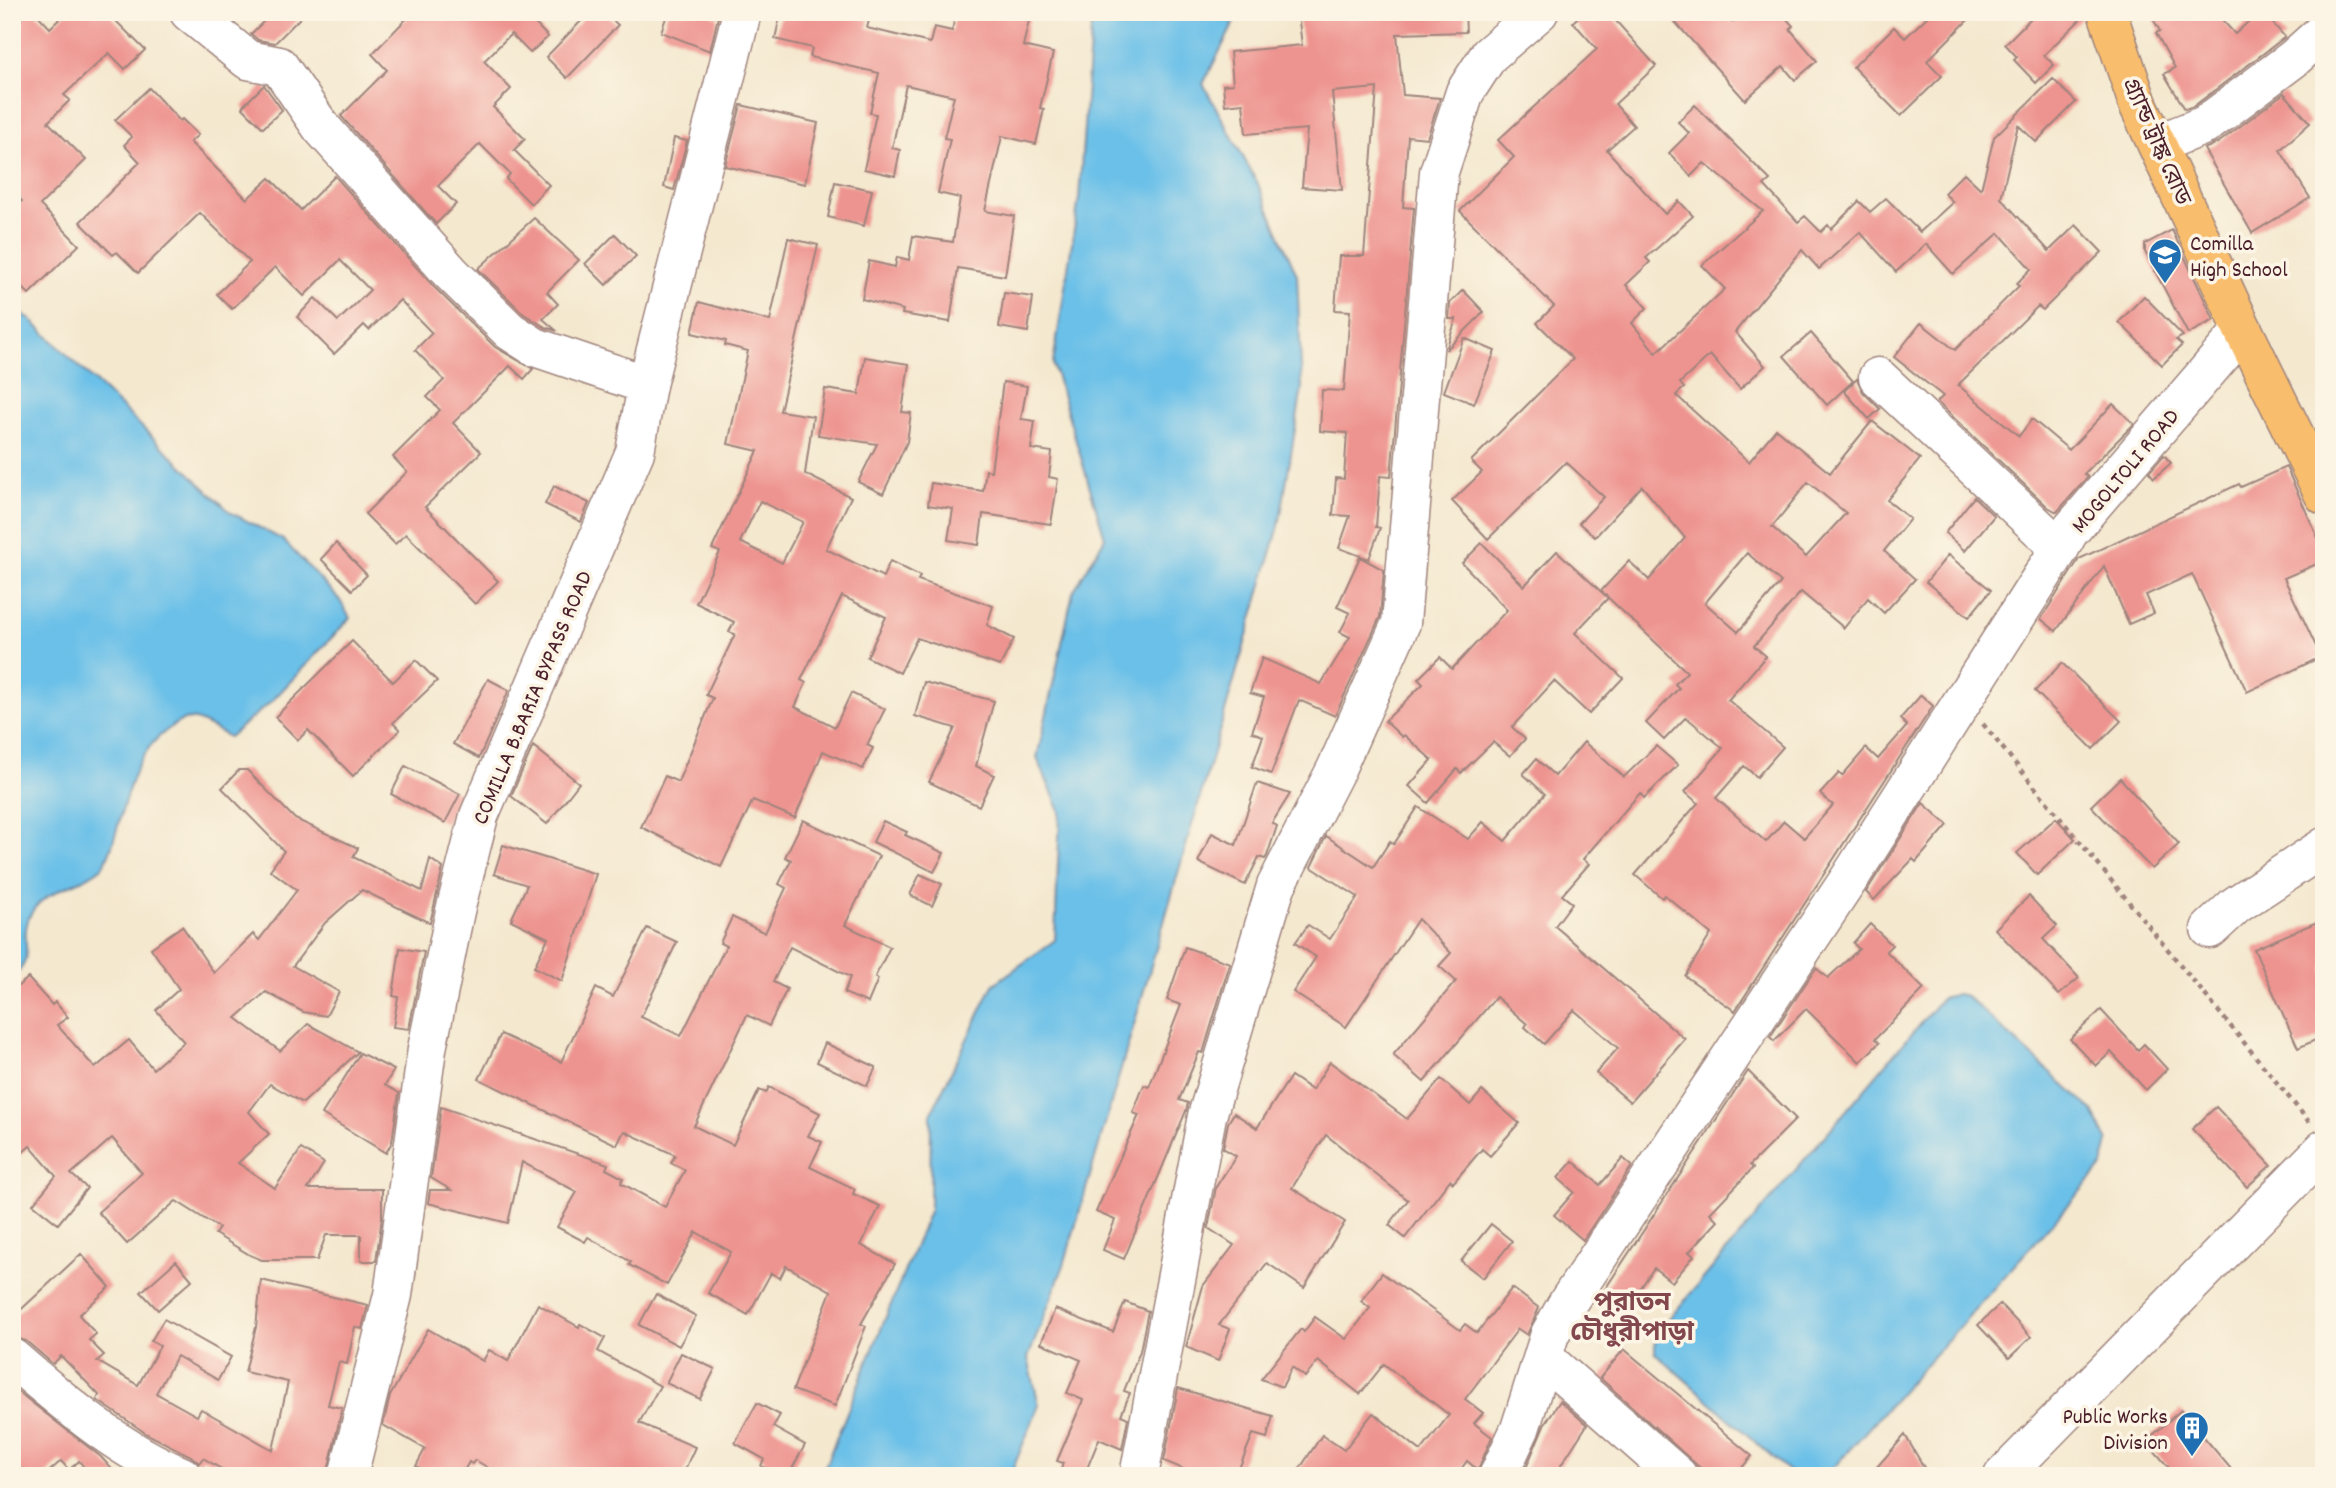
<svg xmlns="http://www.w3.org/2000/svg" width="2336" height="1488" viewBox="0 0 2336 1488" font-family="Dekko,'Noto Sans Bengali',sans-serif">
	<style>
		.water { fill: #6bc0e8; stroke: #5a708a; stroke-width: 2 }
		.building { fill: #ee9490; fill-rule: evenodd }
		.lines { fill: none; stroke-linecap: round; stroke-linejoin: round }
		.minor-casing { stroke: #9f847d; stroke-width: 41 }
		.highway-casing { stroke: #9f847d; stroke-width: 41 }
		.path { stroke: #9f847d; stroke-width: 4.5; stroke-dasharray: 5 5; stroke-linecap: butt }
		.minor { stroke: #fff; stroke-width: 38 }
		.highway { stroke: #f9be6d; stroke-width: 38 }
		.labels { text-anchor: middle; stroke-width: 7; stroke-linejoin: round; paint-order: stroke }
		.street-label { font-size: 23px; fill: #4a1f2b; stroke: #fcf5e5 }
		.poi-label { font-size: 23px; fill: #4a1f2b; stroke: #fcf5e5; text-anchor: start }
		.quarter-label { font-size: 26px; font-weight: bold; fill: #83484e; stroke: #fcf5e5 }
	</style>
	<rect width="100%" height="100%" fill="#fcf5e5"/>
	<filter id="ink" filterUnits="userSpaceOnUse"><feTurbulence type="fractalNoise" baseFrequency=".0143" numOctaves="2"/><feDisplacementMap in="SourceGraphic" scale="14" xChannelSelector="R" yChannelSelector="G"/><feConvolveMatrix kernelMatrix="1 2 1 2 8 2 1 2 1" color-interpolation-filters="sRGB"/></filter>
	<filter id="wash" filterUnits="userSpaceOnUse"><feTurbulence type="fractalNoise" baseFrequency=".00686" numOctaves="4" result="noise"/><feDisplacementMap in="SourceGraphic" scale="28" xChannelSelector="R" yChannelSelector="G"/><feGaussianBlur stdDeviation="1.57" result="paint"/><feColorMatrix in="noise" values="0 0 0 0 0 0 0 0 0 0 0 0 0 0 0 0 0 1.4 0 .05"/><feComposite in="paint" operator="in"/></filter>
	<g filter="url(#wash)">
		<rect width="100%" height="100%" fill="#f4e8cf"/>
		<g class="water">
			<polygon points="1086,12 1233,12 1234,23 1203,84 1258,184 1297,275 1302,388 1279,526 1064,1265 1028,1358 1039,1405 1010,1476 821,1476 930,1209 931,1114 993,985 1055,940 1060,811 1037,758 1073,592 1105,538 1053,364 1079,198 1091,28"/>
			<path d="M21,313L30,319L230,512L283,540L339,599L350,618L273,700L229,737C219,732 202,720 191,719C181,719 174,725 167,730C132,755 126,801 114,839C111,848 108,861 101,868C79,887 39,889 28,920C19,947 38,953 12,979V319Z"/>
			<polygon points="1957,994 1966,996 2093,1111 2108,1142 2102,1167 1826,1476 1794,1476 1655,1353 1655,1345 1662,1327 1942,998"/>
		</g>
		<g id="blocks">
			<g class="building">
				<polygon points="12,12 35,12 50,28 67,12 107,12 145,50 125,69 109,53 64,95 70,100 48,122 86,160 40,205 79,245 29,294 12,277 12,211 22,201 12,190"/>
				<polygon points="273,12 306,12 275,43 258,40 251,34"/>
				<polygon points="413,12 532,12 528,16 548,37 530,53 511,34 484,61 511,89 493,107 525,139 514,150 549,185 531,204 506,179 510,174 480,144 438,186 456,204 436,224 341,116 387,70 372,54"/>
				<polygon points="590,12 604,12 618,25 567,78 546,57"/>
				<polygon points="668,12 706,12 718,17 710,51 661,32"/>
				<polygon points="781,12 799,12 819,17 821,12 835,12 869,20 867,28 930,43 934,27 952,31 956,12 1031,12 1023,46 1053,53 1040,108 1044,109 1036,144 1002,136 985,211 1014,216 1005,276 958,268 950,322 902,314 903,310 862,299 869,261 895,267 897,257 909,260 913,236 953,242 960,198 938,193 950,139 944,138 954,96 906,85 892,148 900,150 895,176 864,169 876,114 870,113 879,73 810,57 812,48 775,39"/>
				<polygon points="1317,12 1465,12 1466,32 1397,34 1403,95 1440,98 1427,138 1408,136 1403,207 1414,208 1391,477 1380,476 1376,527 1380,528 1369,559 1339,548 1350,516 1333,515 1336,478 1344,479 1347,433 1320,431 1322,390 1344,391 1350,311 1335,310 1339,256 1364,256 1377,88 1332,92 1342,190 1302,187 1307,129 1246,134 1243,103 1225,105 1223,85 1233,84 1230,52 1302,45 1298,14"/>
				<path d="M1583,12H1608L1656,66L1615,104L1634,126L1607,150L1665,214L1679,201L1693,216L1646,258L1650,262L1626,285L1647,308L1632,323L1656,353L1725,289L1702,265L1763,211L1704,163L1691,176L1669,153L1689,133L1678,122L1695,105L1770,180L1764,185L1798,222L1805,216L1821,232L1828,225L1831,229L1859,201L1870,212L1886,198L1920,232L1953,202L1944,193L1964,173L1981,189L1994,137L2053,79L2076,102L2036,142L2018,125L2001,198L2049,251L2076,225L2102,252L2043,310L2038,306L1958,385L2019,436L2032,419L2069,450L2113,404L2134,424L2084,474L2088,477L2057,512L2048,507L1937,402L1943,396L1894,357L1921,323L1955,350L2019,286L2016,284L2031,269L1999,233L1953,274L1926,244L1896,272L1860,232L1819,269L1802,250L1735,332L1765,366L1740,389L1710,355L1680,383L1684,388L1676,395L1749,462L1776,429L1830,473L1872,421L1920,459L1887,500L1910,519L1884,551L1915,579L1884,613L1868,598L1844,628L1801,592L1754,646L1766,656L1728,700L1783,747L1757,777L1744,766L1716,798L1766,842L1784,821L1804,838L1833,805L1820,794L1839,773L1842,776L1866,748L1878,759L1907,726L1900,719L1921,695L1933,706L1735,1011L1685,976L1711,934L1665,895L1662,898L1635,875L1698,803L1685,792L1723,748L1686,717L1664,740L1646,723L1679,688L1675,684L1687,672L1601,591L1629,561L1649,580L1685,538L1642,486L1595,537L1579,523L1604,497L1566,462L1488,539L1452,501L1482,472L1471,461L1573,359L1537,323L1554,306L1460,211L1514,157L1498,140L1597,49L1573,22ZM1808,482L1846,513L1806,557L1772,527ZM1747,553L1781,582L1738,632L1705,603Z"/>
				<polygon points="1666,12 1723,12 1732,22 1743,12 1781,12 1793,26 1790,29 1817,61 1795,80 1783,66 1745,100"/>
				<polygon points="1932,12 1976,12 1927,61 1942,76 1901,116 1853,67 1894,27 1905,38"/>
				<polygon points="2037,12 2086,14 2044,55 2054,65 2036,83 2014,60 2017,57 2005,44"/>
				<polygon points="2149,12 2215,12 2235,34 2259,12 2263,12 2285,37 2194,106 2185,109 2164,74 2175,68 2156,33 2160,31"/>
				<polygon points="264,85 282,110 263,128 242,107"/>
				<polygon points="149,88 180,121 182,119 198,135 190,142 247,199 270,178 301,210 335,176 434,287 495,347 533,369 524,379 510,366 453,423 481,452 425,507 498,581 475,604 406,534 395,544 365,514 407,472 393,457 440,410 427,397 444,380 415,350 432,333 400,300 369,330 364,325 334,354 297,317 315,298 338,321 370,290 340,260 304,296 275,267 232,309 217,294 250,262 200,213 138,273 117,252 113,255 80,222 140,162 124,145 132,137 115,120"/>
				<polygon points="2284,93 2310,123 2280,150 2310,198 2252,233 2204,149 2218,143"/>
				<polygon points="741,105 818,123 805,184 725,166"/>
				<polygon points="674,138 687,141 674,190 664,187"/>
				<polygon points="835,182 872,190 864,226 828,217"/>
				<polygon points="534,218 579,260 547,292 558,304 543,319 557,331 545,327 524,314 478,269"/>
				<polygon points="2172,230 2214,320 2188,334 2145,252 2145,244"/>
				<polygon points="615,234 636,256 606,285 585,264"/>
				<path d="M788,238L818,245L780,411L813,416L805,474L851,497L826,549L883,577L890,561L920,576L918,580L993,606L987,625L1014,639L1000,666L917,638L900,673L867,657L886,617L842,596L801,680L806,683L795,707L835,727L851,693L885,709L867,745L873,748L863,769L823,751L795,818L753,800L721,867L641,827L665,776L678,782L713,698L706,695L735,634L729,632L734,622L696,603L720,552L712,549L758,451L728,444L748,351L725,345L726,341L692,333L699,302L770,321ZM760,501L803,522L782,563L740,542Z"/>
				<polygon points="1463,290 1484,312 1446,350 1456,319 1449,319 1450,303"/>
				<polygon points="1004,293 1033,297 1028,332 999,327"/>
				<polygon points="2144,296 2183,336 2176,340 2182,345 2162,365 2119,322"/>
				<polygon points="1811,333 1853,381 1827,405 1784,356"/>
				<polygon points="1464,338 1495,351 1474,404 1444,392"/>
				<polygon points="865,357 909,364 902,412 911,413 907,442 883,494 858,482 877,444 818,435 825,389 859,394"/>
				<polygon points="1857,379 1863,392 1880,409 1869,419 1844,391"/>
				<polygon points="1003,382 1027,386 1021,419 1035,421 1031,449 1052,452 1049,477 1058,479 1051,524 983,514 979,545 948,540 953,509 928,505 931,483 983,491 986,470 991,471"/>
				<polygon points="2164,455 2171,463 2154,478 2149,472"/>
				<polygon points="2286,467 2324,551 2324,561 2284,578 2321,657 2247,692 2192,574 2146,595 2154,613 2129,624 2104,566 2056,631 2041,619 2079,559 2239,484 2241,487"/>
				<polygon points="554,486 589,503 581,522 545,504"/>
				<polygon points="1974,497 1994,516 1965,551 1945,533"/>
				<polygon points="336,543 367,575 352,590 321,559"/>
				<polygon points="1482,543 1524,586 1557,551 1608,598 1575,633 1623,678 1589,714 1554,681 1512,727 1525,739 1510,756 1493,742 1461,773 1457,769 1428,803 1409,786 1432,760 1404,735 1402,737 1385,721 1423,684 1418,679 1440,657 1452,669 1507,610 1462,563"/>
				<polygon points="1948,555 1991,590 1969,617 1926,582"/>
				<polygon points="1360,557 1384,570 1380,617 1335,716 1299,700 1271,774 1252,767 1263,736 1252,732 1264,697 1250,693 1262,658 1321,684 1350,637 1340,632 1350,613 1337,607"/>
				<polygon points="352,641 393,682 416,660 437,681 393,723 400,730 353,776 308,730 298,740 275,717"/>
				<polygon points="2062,663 2121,721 2093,749 2035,691"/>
				<polygon points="488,679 509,690 479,758 453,744"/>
				<polygon points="924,682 994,701 976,766 994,775 979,806 929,782 955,728 915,716"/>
				<polygon points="1584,742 1624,777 1656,746 1678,765 1644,798 1640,793 1583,859 1589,864 1562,895 1572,903 1555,926 1685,1039 1630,1102 1596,1073 1618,1048 1574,1010 1544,1044 1525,1027 1527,1024 1496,997 1424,1082 1393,1055 1456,981 1439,966 1451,953 1418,919 1346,1027 1293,992 1316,957 1295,943 1308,925 1330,939 1358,897 1311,867 1326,836 1373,867 1390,841 1394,844 1418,807 1468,839 1483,822 1505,841 1545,794 1523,774 1536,759 1555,776"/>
				<polygon points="533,746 579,783 547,824 511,796"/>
				<polygon points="405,766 460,794 445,823 391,794"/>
				<polygon points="239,770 247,770 295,819 358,848 353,857 422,891 430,859 443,868 430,923 362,890 325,923 293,966 339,992 326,1016 303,1012 266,992 236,1018 280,1051 308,1024 358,1052 303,1103 270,1084 249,1112 269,1134 238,1163 275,1188 301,1149 324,1163 308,1189 382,1189 382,1217 376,1261 361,1261 361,1235 326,1235 317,1260 262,1260 250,1255 215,1234 219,1228 176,1201 127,1244 98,1212 142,1173 112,1138 71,1174 87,1188 58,1224 33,1204 56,1176 30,1146 12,1162 12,991 28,978 52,1005 55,1002 68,1017 57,1025 95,1068 129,1040 153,1069 184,1042 156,1010 179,989 151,948 182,926 214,973 253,934 259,940 297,890 270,870 284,851 222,788"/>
				<polygon points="2120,778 2179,844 2152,869 2091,806"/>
				<polygon points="1257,783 1290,794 1272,823 1277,826 1267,856 1265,859 1259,857 1245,885 1198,862 1212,833 1236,845"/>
				<polygon points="1923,803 1948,825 1916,862 1913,859 1874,900 1866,892"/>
				<polygon points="2056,818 2075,839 2037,875 2017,853"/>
				<polygon points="803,820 879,856 845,925 890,947 875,977 878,979 868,1003 844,993 850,977 790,947 773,982 787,989 769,1026 747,1015 694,1126 733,1145 759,1090 766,1093 769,1087 820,1113 808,1136 822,1142 810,1167 855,1189 853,1194 880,1206 861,1245 895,1264 861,1324 866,1326 835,1406 793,1390 831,1291 786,1266 780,1278 771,1273 748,1315 708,1293 731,1252 696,1232 667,1285 629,1265 631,1262 588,1237 585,1242 557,1227 577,1192 522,1162 508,1223 428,1203 430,1190 451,1190 431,1178 441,1107 608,1164 606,1169 623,1178 621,1183 665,1207 685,1170 671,1163 675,1155 624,1131 617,1145 479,1079 501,1034 561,1062 596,988 613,997 647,928 677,942 641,1017 681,1036 726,946 720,943 732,917 765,933 786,888 779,884 791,860 785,857"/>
				<polygon points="883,821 907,832 905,835 944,853 934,872 873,842"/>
				<polygon points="503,845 596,874 562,981 534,967 548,938 511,920 527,885 494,874"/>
				<polygon points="920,874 942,884 932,906 910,895"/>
				<polygon points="2029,896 2057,926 2043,939 2079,978 2059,995 1995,929"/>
				<polygon points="2324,919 2324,1036 2298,1048 2254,949"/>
				<polygon points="1870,924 1892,945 1886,951 1924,989 1875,1039 1879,1043 1860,1062 1806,1009 1774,1041 1770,1037 1816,968 1828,978 1859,949 1853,943"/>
				<polygon points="1185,947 1230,963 1203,1053 1199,1052 1179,1100 1188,1103 1186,1111 1124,1259 1103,1250 1115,1220 1096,1212 1139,1115 1133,1113 1144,1085 1149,1087 1181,1005 1167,1000"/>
				<polygon points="400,948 424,952 409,1029 393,1027 398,997 393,996"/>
				<polygon points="2101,1010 2138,1050 2144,1044 2167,1069 2146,1090 2111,1052 2096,1066 2070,1039"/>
				<polygon points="825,1043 876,1067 867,1086 817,1062"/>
				<polygon points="360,1053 394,1070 385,1085 399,1093 392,1142 386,1153 322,1114"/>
				<polygon points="1330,1062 1407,1119 1441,1079 1470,1105 1482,1091 1519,1123 1490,1156 1482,1149 1453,1183 1450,1180 1405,1238 1389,1225 1408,1200 1326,1135 1292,1188 1345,1222 1304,1288 1267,1263 1219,1325 1230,1329 1218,1361 1186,1347 1203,1286 1234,1245 1208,1228 1216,1187 1236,1156 1223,1148 1228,1123 1234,1113 1257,1128 1291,1076 1312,1090"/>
				<polygon points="1748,1071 1796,1119 1750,1165 1753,1168 1710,1213 1718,1221 1689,1252 1694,1256 1672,1282 1654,1268 1622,1316 1598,1300"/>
				<polygon points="2216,1107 2271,1165 2247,1187 2192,1129"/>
				<polygon points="1623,1158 1632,1166 1583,1240 1554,1215 1574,1192 1558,1178 1573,1161 1600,1185"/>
				<polygon points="1491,1224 1512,1241 1483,1278 1461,1261"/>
				<polygon points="81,1254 110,1287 79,1315 96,1334 89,1340 104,1355 97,1361 138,1385 160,1346 151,1341 164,1319 231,1357 218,1380 177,1356 156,1393 197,1416 201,1409 273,1450 288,1382 245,1372 256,1327 261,1280 368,1305 362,1329 355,1327 347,1364 339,1362 328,1405 342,1408 327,1476 233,1476 203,1458 199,1463 191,1456 147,1434 97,1400 99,1395 61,1356 53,1364 26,1341 12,1337 12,1318"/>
				<polygon points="176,1261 192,1280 158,1310 141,1292"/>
				<polygon points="1382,1273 1460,1330 1465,1324 1477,1333 1512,1288 1539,1308 1527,1335 1518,1329 1465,1399 1483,1413 1474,1423 1492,1437 1478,1470 1467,1461 1456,1476 1295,1476 1322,1435 1344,1450 1373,1413 1421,1451 1449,1415 1384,1364 1360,1394 1318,1361 1305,1377 1292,1367 1282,1387 1261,1379 1301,1329 1304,1332 1315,1317 1346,1339 1370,1308 1361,1301"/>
				<polygon points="656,1294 696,1316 679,1346 639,1325"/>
				<polygon points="1125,1302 1148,1311 1140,1351 1124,1391 1130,1393 1121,1415 1128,1418 1122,1449 1099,1439 1084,1476 1059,1476 1063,1463 1057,1461 1083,1400 1067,1393 1081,1360 1041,1343 1055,1309 1113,1332"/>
				<polygon points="538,1304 579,1327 580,1324 605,1338 598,1351 660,1386 639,1423 695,1447 682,1476 502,1476 475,1460 472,1464 469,1462 461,1476 433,1476 416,1466 425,1449 383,1425 390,1396 428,1329 483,1361 489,1350 508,1361"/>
				<polygon points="2000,1304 2031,1337 2009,1358 1978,1325"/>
				<polygon points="1624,1349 1752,1456 1735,1476 1709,1476 1600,1378"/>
				<polygon points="681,1353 715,1369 700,1399 666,1383"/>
				<polygon points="12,1387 101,1457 118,1476 91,1476 79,1461 69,1470 61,1461 44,1476 12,1476"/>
				<polygon points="1178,1388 1273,1416 1267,1438 1253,1434 1236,1476 1200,1476 1164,1461"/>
				<polygon points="1560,1401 1587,1425 1554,1476 1534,1476 1526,1468 1544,1425"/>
				<polygon points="757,1403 780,1415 773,1427 805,1445 788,1476 779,1476 761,1466 764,1459 735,1443"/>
				<polygon points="2181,1410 2237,1476 2176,1476 2146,1441"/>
				<polygon points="1905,1435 1929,1476 1869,1476"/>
			</g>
		</g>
	</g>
	<g filter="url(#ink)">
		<use href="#blocks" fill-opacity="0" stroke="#9f847d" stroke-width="2"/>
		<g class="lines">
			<g class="minor-casing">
				<g id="minor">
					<polyline points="189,12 248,60 279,66 321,127 450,272 510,331 535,347 647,385"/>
					<polyline points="2157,144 2205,125 2293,59 2324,31"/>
					<polyline points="1878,377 2060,548 2069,532 2243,330"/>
					<polyline points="2210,929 2236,905 2324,847"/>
					<path d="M12,1358C65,1403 118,1450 182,1476"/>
					<polyline points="1544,1358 1678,1476"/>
					<polyline points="348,1476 393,1295 427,1049 455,911 479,816 635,452 647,385 742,12"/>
					<polyline points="1139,1476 1207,1116 1276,886 1336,769 1401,623 1439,172 1465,92 1489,55 1539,12"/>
					<polyline points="1498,1476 1520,1429 1550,1334 1568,1302 1849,879 2060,548"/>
					<polyline points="2003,1476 2324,1149"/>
				</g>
			</g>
			<g class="highway-casing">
				<polyline id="highway" points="2107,12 2138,104 2243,330 2324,495"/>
			</g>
			<polyline class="path" points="1983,724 2310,1123"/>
			<use href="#minor" class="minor"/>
			<use href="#highway" class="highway"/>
		</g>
	</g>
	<defs>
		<g id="school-pin" transform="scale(1.75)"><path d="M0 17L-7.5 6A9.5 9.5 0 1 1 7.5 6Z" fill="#1f6fb2" stroke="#fcf5e5"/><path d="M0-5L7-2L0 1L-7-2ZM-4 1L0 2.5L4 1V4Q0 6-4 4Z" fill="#fff"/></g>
		<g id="building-pin" transform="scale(1.75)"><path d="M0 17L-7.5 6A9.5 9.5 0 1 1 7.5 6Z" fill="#1f6fb2" stroke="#fcf5e5"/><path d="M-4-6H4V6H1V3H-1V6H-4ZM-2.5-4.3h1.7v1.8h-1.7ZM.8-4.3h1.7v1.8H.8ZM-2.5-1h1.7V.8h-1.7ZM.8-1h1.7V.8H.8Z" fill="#fff"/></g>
	</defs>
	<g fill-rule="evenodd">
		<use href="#school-pin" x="2165" y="255"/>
		<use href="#building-pin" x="2192" y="1428"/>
	</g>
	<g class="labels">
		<g class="street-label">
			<text transform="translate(2158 141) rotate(66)" y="8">গ্র্যান্ড ট্রাঙ্ক রোড</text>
			<text transform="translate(2124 470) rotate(-50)" y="8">MOGOLTOLI ROAD</text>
			<text transform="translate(531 697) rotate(-67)" y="8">COMILLA B.BARIA BYPASS ROAD</text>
		</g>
		<g class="poi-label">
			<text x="2190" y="250">Comilla<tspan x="2190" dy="26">High School</tspan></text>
			<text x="2168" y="1423" text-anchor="end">Public Works<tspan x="2168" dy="26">Division</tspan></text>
		</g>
		<g class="quarter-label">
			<text x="1632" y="1310">পুরাতন<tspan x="1632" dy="30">চৌধুরীপাড়া</tspan></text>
		</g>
	</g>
	<rect width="2336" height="1488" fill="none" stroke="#fcf5e5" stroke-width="42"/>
</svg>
